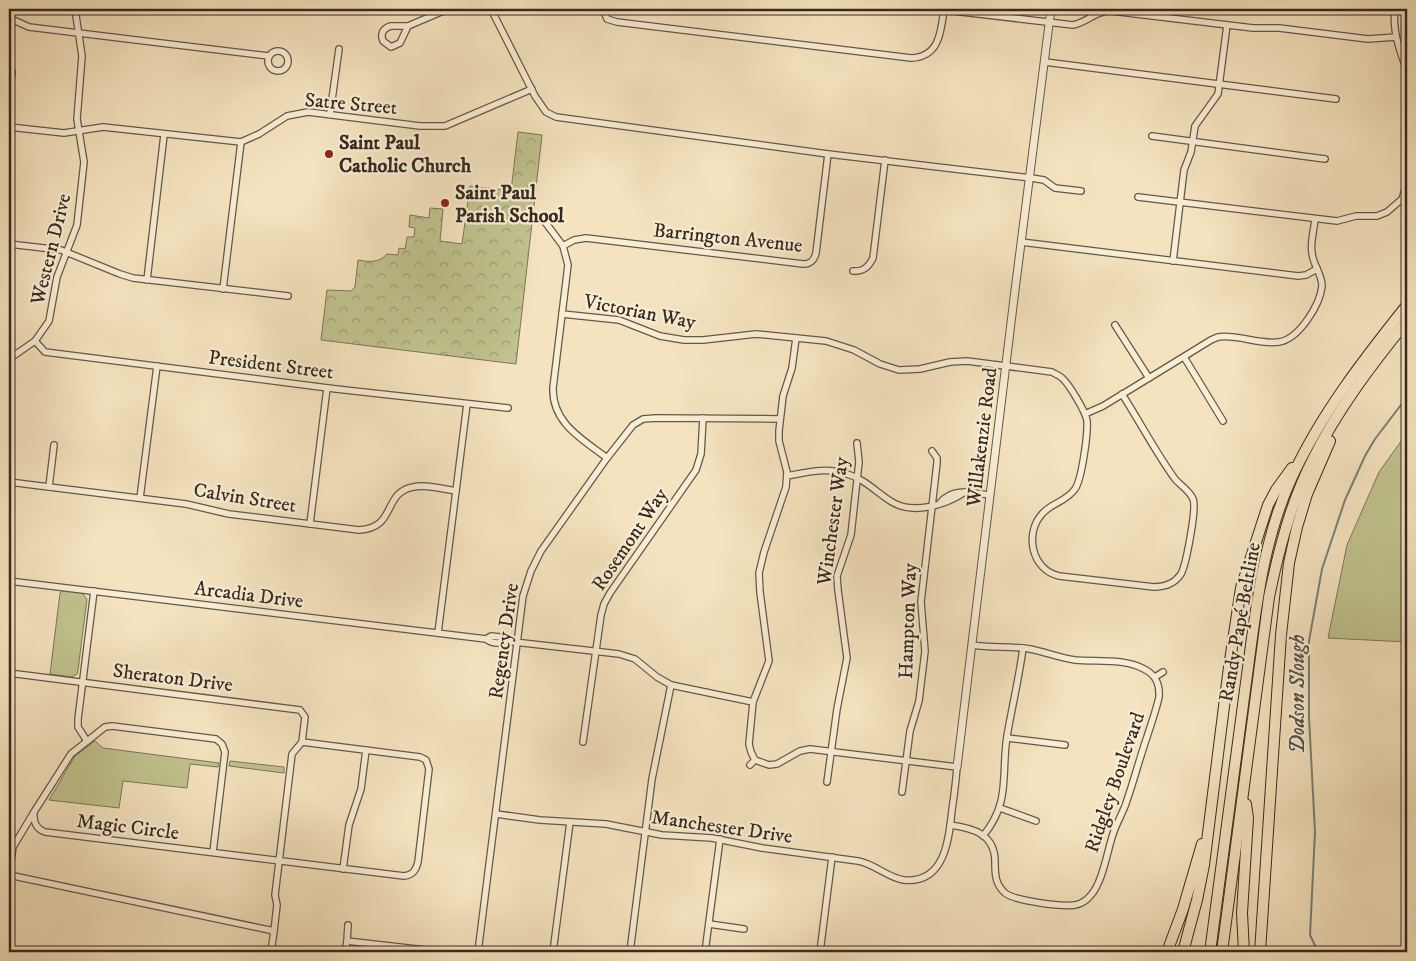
<svg xmlns="http://www.w3.org/2000/svg" width="1416" height="961" viewBox="0 0 1416 961" font-family="'IM FELL DW Pica',serif">
	<style>
		.green { fill: #c0c38f; stroke: #7c7657 }
		.park { fill: url(#park-crowns); stroke: #7c7657 }
		.lines { fill: none; stroke-linecap: round; stroke-linejoin: round }
		.stream { stroke: #748278; stroke-width: 2 }
		.minor-casing { stroke: #665847; stroke-width: 8 }
		.tertiary-casing { stroke: #665847; stroke-width: 9 }
		.motorway-casing { stroke: #37291f; stroke-width: 12 }
		.minor { stroke: #f8edd5; stroke-width: 5.5 }
		.tertiary { stroke: #f8edd5; stroke-width: 7 }
		.motorway { stroke: #f5e3bf; stroke-width: 10 }
		.poi-dot { fill: #8f2418; stroke: #f8edd5; stroke-width: 2 }
		.labels { text-anchor: middle; stroke-width: 4.5; stroke-linejoin: round; paint-order: stroke }
		.street-label { font-size: 20px; fill: #37291f; stroke: #f8edd5 }
		.poi-label { font-size: 20px; font-weight: bold; fill: #37291f; stroke: #f8edd5; text-anchor: start }
		.water-label { font-size: 21px; font-style: italic; fill: #504e44; stroke: #f8edd5 }
	</style>
	<defs>
		<pattern id="park-crowns" width="20" height="18" patternUnits="userSpaceOnUse" patternTransform="scale(1.25)"><rect width="20" height="18" fill="#c0c38f"/><path d="M2 6a3 3 0 1 1 6 0M12 15a3 3 0 1 1 6 0" fill="none" stroke="#9d9e74"/></pattern>
	</defs>
	<rect width="100%" height="100%" fill="#f5e3bf"/>
	<filter id="stains"><feTurbulence type="fractalNoise" baseFrequency=".004" numOctaves="4"/><feColorMatrix values="0 0 0 0 .2 0 0 0 0 .09 0 0 0 0 .02 0 0 0 .5 -.17"/></filter>
	<radialGradient id="worn" r=".72"><stop offset=".6" stop-color="#630" stop-opacity="0"/><stop offset="1" stop-color="#630" stop-opacity=".3"/></radialGradient>
	<g class="green">
		<polygon points="1407,433 1407,642 1328,638 1347,545 1379,472"/>
		<polygon points="63,590 82,593 87,599 78,670 77,674 72,677 50,674 60,593"/>
		<polygon points="95,741 103,748 219,763 218,767 190,764 187,788 123,781 119,808 49,800 75,756"/>
		<polygon points="230,761 284,767 284,773 229,766"/>
	</g>
	<path class="park" d="M518,132L542,135L516,364L321,340L327,290L351,291L355,287L358,260C370,262 379,263 387,254L398,255L399,248L405,249L407,237H414L415,228L409,227L410,215L429,218L430,208L443,209L440,241L462,244L470,186L511,191Z"/>
	<g class="lines">
		<polyline class="stream" points="1318,952 1310,935 1315,832 1309,717 1309,641 1322,569 1345,500 1365,456 1375,439 1407,397"/>
		<g class="minor-casing">
			<g id="minor">
				<polyline points="491,9 535,96 546,112 556,117 828,154 1031,178 1044,180 1055,188 1081,191"/>
				<path d="M603,9L607,19L617,22L911,58C940,57 941,31 944,9"/>
				<path d="M1395,9C1392,31 1400,51 1407,71"/>
				<path d="M944,10L1073,25C1088,22 1095,11 1111,11L1253,28H1279L1368,39L1396,37"/>
				<polyline points="9,18 29,27 269,56"/>
				<path d="M391,26H408L400,43L391,47L383,41C380,34 383,28 391,26Z"/>
				<polyline points="408,26 448,9"/>
				<circle cx="278" cy="61" r="10"/>
				<polyline points="1045,62 1336,99"/>
				<polyline points="9,97 12,72"/>
				<polyline points="330,114 339,49"/>
				<polyline points="9,127 64,133 103,127 241,142 259,134 287,116 308,112 420,126 445,126 532,89"/>
				<polyline points="1152,136 1325,159"/>
				<polyline points="1138,197 1337,221 1356,216 1377,216 1387,212 1402,199 1407,183"/>
				<path d="M545,222L563,246L568,265L553,388C552,423 582,439 607,458"/>
				<polyline points="1021,242 1298,276 1306,275 1317,269"/>
				<polyline points="9,244 61,250 120,274 133,278 288,296"/>
				<path d="M563,246L574,240L586,238L803,264C810,264 814,261 816,253L828,154"/>
				<polyline points="1173,261 1184,170 1191,152 1195,126 1218,94 1227,25"/>
				<path d="M853,271C863,272 869,267 873,258L885,160"/>
				<polyline points="147,280 164,135"/>
				<polyline points="223,289 241,142"/>
				<path d="M562,314L619,320L660,336L684,340H703L756,334L826,341L854,350L880,364L899,370L920,369L950,362L967,361L1052,372C1055,374 1059,375 1062,378C1069,384 1086,412 1087,421C1088,433 1082,479 1075,489C1066,502 1051,503 1042,514C1024,534 1032,570 1059,576L1154,587C1165,587 1175,583 1181,574C1186,565 1197,508 1193,499C1190,491 1181,486 1175,479C1156,453 1140,422 1122,394"/>
				<polyline points="35,341 45,352 336,389 508,408"/>
				<polyline points="1184,357 1223,421"/>
				<polyline points="9,359 35,341 49,321 57,277 77,225 84,162 77,119 82,56 75,9"/>
				<path d="M1149,378L1211,340L1218,337C1238,334 1259,345 1279,342C1299,339 1320,305 1322,286C1322,274 1313,265 1312,253C1310,243 1314,230 1315,219"/>
				<polyline points="1085,414 1103,406 1149,378 1115,325"/>
				<path d="M787,476C807,472 827,467 847,474C865,479 877,493 892,502C913,515 946,505 965,492"/>
				<path d="M9,482L186,504L229,514L359,530C397,528 382,493 413,487C426,484 443,489 456,491"/>
				<polyline points="49,487 54,445"/>
				<polyline points="140,498 157,366"/>
				<path d="M940,503C953,487 972,493 990,495"/>
				<polyline points="310,524 327,388"/>
				<path d="M9,581L486,639C492,644 498,644 505,641L619,654L635,659L657,677L671,685L753,702"/>
				<polyline points="438,633 467,404"/>
				<polyline points="486,639 491,636 500,637 505,641"/>
				<polyline points="9,673 300,710 305,717 302,742"/>
				<polyline points="1155,677 1163,672"/>
				<polyline points="1007,738 1065,745"/>
				<polyline points="87,741 78,727 78,719 94,591"/>
				<polyline points="583,742 601,615 604,604 610,593 696,470 701,454 703,418"/>
				<polyline points="750,765 755,760"/>
				<polyline points="827,782 837,709 847,658 838,590 837,576 851,535 859,462 857,443"/>
				<polyline points="902,792 910,731 919,701 925,651 921,602 937,463 937,458 932,451"/>
				<polyline points="1000,808 1036,821"/>
				<path d="M34,812L13,847L9,875L274,931L277,905L275,895L292,754L302,742L420,757L426,760L429,769L418,862C416,870 413,875 404,876C285,861 165,847 45,832C36,829 33,821 34,812L71,754L105,727L112,726L216,739L222,744L225,752L213,852"/>
				<path d="M496,814L540,820L606,824L662,835L712,838L762,848L858,861C875,864 888,878 904,880C945,884 949,839 952,810C954,796 956,781 957,767L810,749L800,751L777,764L769,765L755,760L751,752L749,744L753,702L769,661L760,592L759,573L764,552L786,487L787,472L779,441V431L783,396L792,368L796,338"/>
				<path d="M950,825C973,828 995,834 995,862C995,874 995,884 1005,893C1015,901 1062,907 1075,905C1081,904 1087,900 1091,895C1103,881 1107,852 1113,834C1116,825 1121,816 1125,806C1133,784 1139,760 1147,737C1151,724 1156,711 1159,697C1160,684 1156,675 1144,669C1124,658 1097,662 1075,660C1060,658 1045,652 1030,649C1011,646 991,648 972,645"/>
				<path d="M983,836C1011,802 1001,775 1007,736C1012,707 1019,678 1023,648"/>
				<polyline points="343,869 349,825 361,789 366,750"/>
				<polyline points="709,924 744,929"/>
				<polyline points="348,925 347,941 443,952"/>
				<polyline points="271,952 274,931"/>
				<polyline points="345,952 347,941"/>
				<polyline points="478,952 523,596 531,571 541,551 607,458 633,425 643,419 656,418 780,419"/>
				<polyline points="553,952 570,822"/>
				<polyline points="630,952 652,779 671,685"/>
				<polyline points="705,952 720,839"/>
				<polyline points="820,952 832,857"/>
			</g>
		</g>
		<g class="tertiary-casing">
			<polyline id="tertiary" points="957,767 1014,298 1051,9"/>
		</g>
		<g class="motorway-casing">
			<g id="motorway">
				<polyline points="1167,952 1183,909 1202,844"/>
				<polyline points="1183,952 1197,900 1204,865 1229,667 1241,588 1268,505 1276,490 1292,468"/>
				<path d="M1210,952C1222,865 1233,777 1245,690C1255,618 1261,544 1292,477C1321,414 1364,359 1407,305"/>
				<path d="M1222,952L1269,597C1279,549 1291,502 1313,459C1338,409 1372,364 1407,321"/>
				<polyline points="1244,952 1242,913 1248,818 1246,804"/>
				<polyline points="1260,952 1281,635 1289,563 1297,527 1307,494 1330,441"/>
			</g>
		</g>
		<use href="#minor" class="minor"/>
		<use href="#tertiary" class="tertiary"/>
		<use href="#motorway" class="motorway"/>
	</g>
	<g class="poi-dot">
		<circle cx="329" cy="154" r="5"/>
		<circle cx="445" cy="203" r="5"/>
	</g>
	<g class="labels">
		<g class="street-label">
			<text transform="translate(351 103) rotate(5)" y="7">Satre Street</text>
			<text transform="translate(728 237) rotate(6)" y="7">Barrington Avenue</text>
			<text transform="translate(50 249) rotate(-76)" y="7">Western Drive</text>
			<text transform="translate(640 311) rotate(11)" y="7">Victorian Way</text>
			<text transform="translate(271 364) rotate(7)" y="7">President Street</text>
			<text transform="translate(981 437) rotate(-83)" y="7">Willakenzie Road</text>
			<text transform="translate(245 497) rotate(9)" y="7">Calvin Street</text>
			<text transform="translate(832 521) rotate(-82)" y="7">Winchester Way</text>
			<text transform="translate(629 539) rotate(-56)" y="7">Rosemont Way</text>
			<text transform="translate(249 594) rotate(7)" y="7">Arcadia Drive</text>
			<text transform="translate(907 621) rotate(-88)" y="7">Hampton Way</text>
			<text transform="translate(1239 622) rotate(-80)" y="7">Randy Papé Beltline</text>
			<text transform="translate(503 641) rotate(-82)" y="7">Regency Drive</text>
			<text transform="translate(173 677) rotate(7)" y="7">Sheraton Drive</text>
			<text transform="translate(1114 782) rotate(-71)" y="7">Ridgley Boulevard</text>
			<text transform="translate(128 826) rotate(7)" y="7">Magic Circle</text>
			<text transform="translate(722 826) rotate(8)" y="7">Manchester Drive</text>
		</g>
		<g class="poi-label">
			<text x="339" y="149">Saint Paul<tspan x="339" dy="23">Catholic Church</tspan></text>
			<text x="455" y="199">Saint Paul<tspan x="455" dy="23">Parish School</tspan></text>
		</g>
		<g class="water-label">
			<text transform="translate(1297 694) rotate(-90)" y="7">Dodson Slough</text>
		</g>
	</g>
	<rect width="1416" height="961" fill="none" stroke="#f5e3bf" stroke-width="30"/>
	<rect x="10" y="10" width="1396" height="941" fill="none" stroke="#37291f" stroke-width="2.5"/>
	<rect x="15" y="15" width="1386" height="931" fill="none" stroke="#37291f"/>
	<rect width="100%" height="100%" filter="url(#stains)"/>
	<rect width="100%" height="100%" fill="url(#worn)"/>
</svg>
